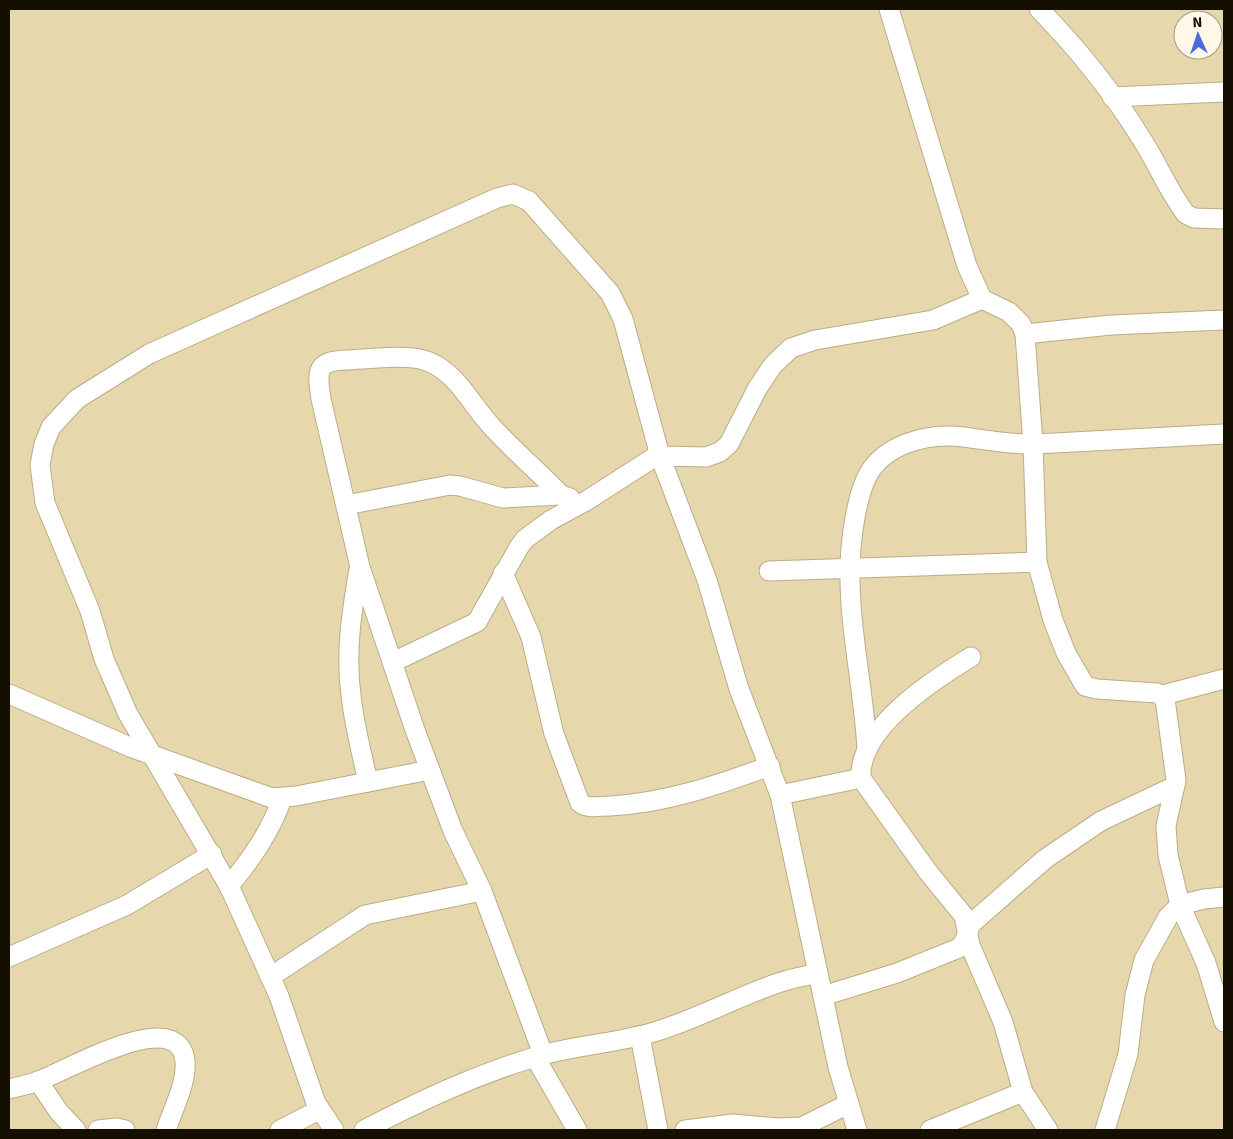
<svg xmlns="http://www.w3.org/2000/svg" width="1233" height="1139" viewBox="0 0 1233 1139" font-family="Signika,sans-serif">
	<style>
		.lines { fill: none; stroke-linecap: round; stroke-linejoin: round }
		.minor-casing { stroke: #bcac84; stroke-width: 21 }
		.minor { stroke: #fff; stroke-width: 19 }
	</style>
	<rect width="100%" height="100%" fill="#e7d7ad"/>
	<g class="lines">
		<g class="minor-casing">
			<g id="minor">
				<polyline points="889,9 967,266 982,299 1009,312 1021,324 1025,334 1033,444 1037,562 1053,620 1066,653 1085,686 1097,689 1157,693 1165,699 1176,780 1166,826 1168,855 1180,905 1206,963 1224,1022"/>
				<path d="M1039,9C1077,48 1112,91 1141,138C1157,162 1168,191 1186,214L1194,218L1224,219"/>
				<polyline points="1112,97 1224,92"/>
				<polyline points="1025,334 1111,325 1224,320"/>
				<polyline points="346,505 450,485 460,486 503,498 561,495 570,498"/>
				<path d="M359,569C352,610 345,653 351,695C354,725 362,754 368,782"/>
				<polyline points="769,571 1037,562"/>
				<path d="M503,573L531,637L554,734L580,803C588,809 599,806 610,806C666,803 718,785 770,766"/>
				<path d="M971,657C933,680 858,728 861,778L928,872L964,916L970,945L1003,1022L1023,1092L1048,1130"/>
				<polyline points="393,662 477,622 519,547 525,539 551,520 586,501 653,458 660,456 706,457 720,452 729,444 757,389 773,365 791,348 815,340 933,320 982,299"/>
				<polyline points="9,694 130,747 272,798 296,796 430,770"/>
				<polyline points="1163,695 1224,679"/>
				<path d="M867,750C864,689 849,630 850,569C850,544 856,495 869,473C885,446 922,435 952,436C980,438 1007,445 1035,444C1098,441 1161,437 1224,434"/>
				<polyline points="780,795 861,778"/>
				<path d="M229,886C252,858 270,832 282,799"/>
				<polyline points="9,957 127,905 212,854"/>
				<polyline points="270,977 365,915 482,891"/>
				<polyline points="823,996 897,973 959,948 964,942 971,924 1045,859 1101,821 1175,786"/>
				<polyline points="640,1036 658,1130"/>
				<path d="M543,1054L482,891L453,831L415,730L360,567L321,399C317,371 315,361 347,360C369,359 408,354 427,361C458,373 471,405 493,428C515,452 539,472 561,495"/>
				<polyline points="535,1057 577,1130"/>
				<polyline points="38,1081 59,1112 76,1130"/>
				<path d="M9,1089C19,1086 29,1085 38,1081C65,1072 179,1003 185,1061C187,1083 173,1109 166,1130"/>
				<polyline points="98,1130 117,1128 125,1130"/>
				<polyline points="280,1130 319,1110"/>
				<polyline points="334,1130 316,1103 279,996 229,886 128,714 104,659 90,611 45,503 40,465 44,444 51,427 77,399 149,354 497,198 513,194 529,201 610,293 623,319 660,456 707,580 739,689 780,795 838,1067 857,1130"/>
				<path d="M364,1130C422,1100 479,1073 542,1055C579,1045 617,1043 654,1032C698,1019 738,996 781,982C793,978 806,976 818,973"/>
				<polyline points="685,1130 733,1124 778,1128 802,1127 848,1104"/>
				<polyline points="930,1130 1023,1092"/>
				<polyline points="1105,1130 1128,1054 1135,995 1144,960 1168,917 1180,905 1204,899 1224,897"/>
			</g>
		</g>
		<use href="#minor" class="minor"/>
	</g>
	<rect width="1233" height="1139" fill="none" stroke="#150f02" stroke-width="20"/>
	<g transform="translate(1198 35) rotate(357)"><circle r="24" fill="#fff8e8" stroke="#a19b8c"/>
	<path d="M0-4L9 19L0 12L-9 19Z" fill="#4a6add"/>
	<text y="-8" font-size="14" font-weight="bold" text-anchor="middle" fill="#150f02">N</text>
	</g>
</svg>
